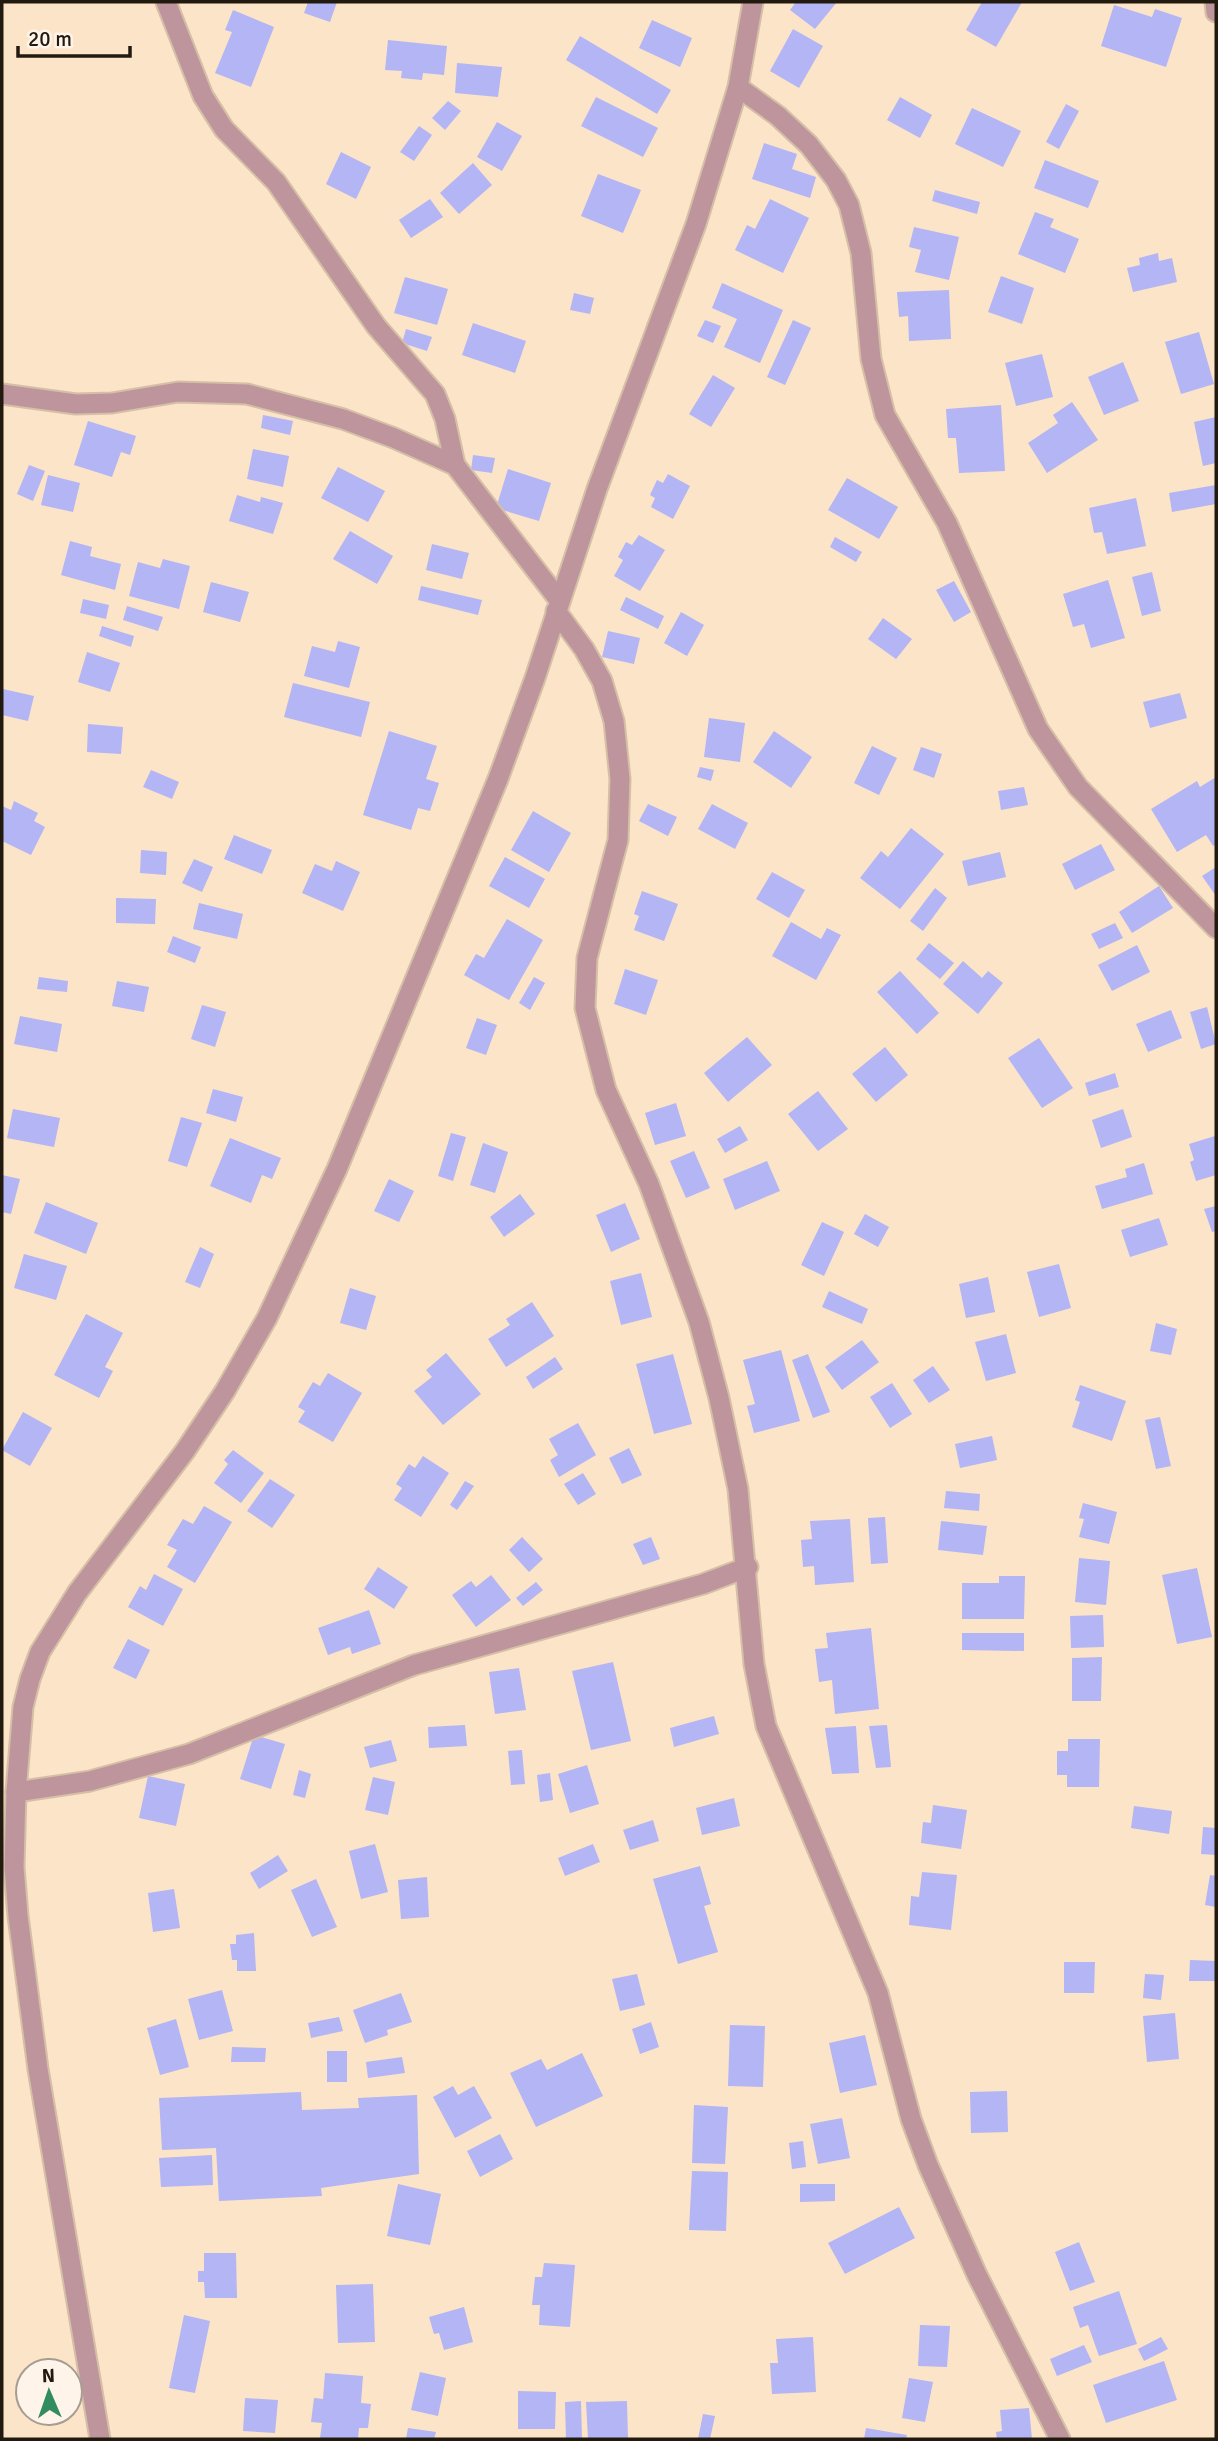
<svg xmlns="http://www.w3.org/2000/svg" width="1218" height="2441" viewBox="0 0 1218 2441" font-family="Signika,sans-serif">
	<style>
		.building { fill: #b3b5f4 }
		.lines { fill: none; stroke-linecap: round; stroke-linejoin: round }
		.minor-casing { stroke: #d5c0a7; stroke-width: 23 }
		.minor { stroke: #be959d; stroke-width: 19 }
	</style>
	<rect width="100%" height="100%" fill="#fce4c8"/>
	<g class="building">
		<polygon points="308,2 337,2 330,22 304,13"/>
		<polygon points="796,2 837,2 815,29 790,10"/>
		<polygon points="982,2 1022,2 996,47 966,30"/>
		<polygon points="1114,5 1152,17 1155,9 1182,18 1166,67 1101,46"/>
		<polygon points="233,10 274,27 251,87 215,73 232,32 225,30"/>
		<polygon points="652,20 692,38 680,67 639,48"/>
		<polygon points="793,29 823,46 799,88 770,71"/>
		<polygon points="580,36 671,90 657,114 566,60"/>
		<polygon points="388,40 447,46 444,75 423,73 422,80 401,78 402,71 385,70"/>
		<polygon points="457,63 502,67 498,97 455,93"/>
		<polygon points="596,97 658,128 643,157 581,126"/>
		<polygon points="900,97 932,115 920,138 887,120"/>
		<polygon points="448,101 461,111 445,130 432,118"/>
		<polygon points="1066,104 1079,111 1059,149 1046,142"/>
		<polygon points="972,108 1021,131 1003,167 955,144"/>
		<polygon points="497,122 522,136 502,171 477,157"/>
		<polygon points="419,126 432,135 414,161 400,152"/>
		<polygon points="764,143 797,154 792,169 816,177 810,198 752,179"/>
		<polygon points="341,152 371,167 356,199 326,184"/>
		<polygon points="1045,160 1099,181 1088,208 1034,188"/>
		<polygon points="473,163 492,185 459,214 440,193"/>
		<polygon points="598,174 641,190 623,233 581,216"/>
		<polygon points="935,190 980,202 977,214 932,201"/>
		<polygon points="430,199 443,217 411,238 399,220"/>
		<polygon points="770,199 809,218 783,273 735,250 747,225 755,229"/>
		<polygon points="1035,212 1054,219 1050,227 1079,239 1065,273 1018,254"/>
		<polygon points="914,227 959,237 949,280 915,272 921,250 909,247"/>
		<polygon points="1158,253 1159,261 1172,258 1177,282 1133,292 1127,268 1140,265 1139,258"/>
		<polygon points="1001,276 1034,288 1022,324 988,312"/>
		<polygon points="405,277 448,289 437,325 394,313"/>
		<polygon points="722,283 783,310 760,363 724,347 737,319 712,308"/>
		<polygon points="949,290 951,339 909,341 908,316 899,317 897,292"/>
		<polygon points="574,293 594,298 590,314 570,310"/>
		<polygon points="705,320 721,326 713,343 697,336"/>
		<polygon points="793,320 811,328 785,385 767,377"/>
		<polygon points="473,323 526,341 515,373 462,355"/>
		<polygon points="406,329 432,337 427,351 402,343"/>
		<polygon points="1199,332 1214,384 1181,394 1165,342"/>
		<polygon points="1042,354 1053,397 1016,406 1005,363"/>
		<polygon points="1123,362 1139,401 1104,415 1088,377"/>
		<polygon points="713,375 735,388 711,427 689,414"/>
		<polygon points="1072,402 1098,440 1047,473 1028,443 1058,423 1053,415"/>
		<polygon points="1001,405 1005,471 959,473 956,438 948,438 946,409"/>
		<polygon points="263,415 293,421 290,435 261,428"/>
		<polygon points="1216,417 1216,463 1203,466 1194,422"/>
		<polygon points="88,421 136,436 130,455 121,452 112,477 74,465"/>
		<polygon points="253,449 289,456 283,487 247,479"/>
		<polygon points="473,455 495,458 492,473 471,470"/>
		<polygon points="29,465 45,471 33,501 17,494"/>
		<polygon points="338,467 385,491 368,522 321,498"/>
		<polygon points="508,469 551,483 539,521 496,508"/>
		<polygon points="668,474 690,486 673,519 651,507 655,498 650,495 657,480 663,483"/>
		<polygon points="48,475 80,483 73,512 41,505"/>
		<polygon points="847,478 898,507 879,539 828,510"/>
		<polygon points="1216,485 1216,504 1172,512 1169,493"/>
		<polygon points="237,495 260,502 261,497 283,503 273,534 229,521"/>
		<polygon points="1136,498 1146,546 1107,554 1102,532 1094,533 1089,508"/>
		<polygon points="350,531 393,556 377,584 333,559"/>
		<polygon points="639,535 665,550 640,591 614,576 623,560 618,557 626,542 632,545"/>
		<polygon points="835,537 862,552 856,562 830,547"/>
		<polygon points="70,541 92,547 90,556 121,564 115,590 61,575"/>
		<polygon points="432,544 469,553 462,579 426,570"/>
		<polygon points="163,559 190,566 179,609 129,596 138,562 160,568"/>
		<polygon points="1152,572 1161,611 1142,616 1132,577"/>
		<polygon points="1108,580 1125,638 1091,648 1084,624 1073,627 1063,594"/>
		<polygon points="954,581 971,612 954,622 936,590"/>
		<polygon points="211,582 249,592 240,622 203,612"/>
		<polygon points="421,586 482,600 478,615 418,600"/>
		<polygon points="626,597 664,616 658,629 620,610"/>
		<polygon points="83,599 109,605 106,619 80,613"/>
		<polygon points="127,606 163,617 158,631 123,620"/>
		<polygon points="681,612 704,625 687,656 664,643"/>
		<polygon points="883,618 912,639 896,659 868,639"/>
		<polygon points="102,626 134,636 131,647 99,636"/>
		<polygon points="608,631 640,638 634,664 602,657"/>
		<polygon points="338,641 360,647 349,688 304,676 312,646 335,652"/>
		<polygon points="87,652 120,663 110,692 78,682"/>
		<polygon points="293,683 370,702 361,737 284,717"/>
		<polygon points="3,689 34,696 28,721 2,715"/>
		<polygon points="1180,693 1187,718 1150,728 1143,702"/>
		<polygon points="709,718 745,723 740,762 704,757"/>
		<polygon points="88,724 123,727 121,754 87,752"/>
		<polygon points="389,731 437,746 426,779 439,783 430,811 418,808 411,830 363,815"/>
		<polygon points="774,731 812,757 791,788 753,762"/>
		<polygon points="872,746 897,758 879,795 854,783"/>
		<polygon points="921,747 942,754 934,778 913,770"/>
		<polygon points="700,767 714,770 711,781 697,777"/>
		<polygon points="151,770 179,782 172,799 143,787"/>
		<polygon points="1216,777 1216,844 1213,846 1206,835 1177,852 1151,809 1197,781 1200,787"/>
		<polygon points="1024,787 1028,805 1001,810 998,791"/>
		<polygon points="14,801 38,813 34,821 45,827 31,855 2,841 2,806 11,810"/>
		<polygon points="648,804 677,817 668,836 639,821"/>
		<polygon points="712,804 748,823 735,849 698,829"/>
		<polygon points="533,811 571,833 549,872 511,850"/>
		<polygon points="911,828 944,854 900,909 860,878 881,851 888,857"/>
		<polygon points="234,835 272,850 262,874 224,859"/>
		<polygon points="1101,844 1115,870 1075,890 1062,864"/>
		<polygon points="141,850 167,852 166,875 140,873"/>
		<polygon points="1000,852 1006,877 968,886 962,861"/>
		<polygon points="505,857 545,879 529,908 489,886"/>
		<polygon points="194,859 213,867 202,892 182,883"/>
		<polygon points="336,861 360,872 343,911 302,893 315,864 332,871"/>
		<polygon points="1216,867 1216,896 1202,876"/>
		<polygon points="772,872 805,890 789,918 756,899"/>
		<polygon points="1159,886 1173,908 1132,933 1119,912"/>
		<polygon points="935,888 947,898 923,931 910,921"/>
		<polygon points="642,891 678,904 664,941 634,930 639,916 634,914"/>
		<polygon points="116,898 156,899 155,924 116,923"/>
		<polygon points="199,903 243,914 237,939 193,929"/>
		<polygon points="507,919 543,940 509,1000 464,975 476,954 484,958"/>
		<polygon points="791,922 821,939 827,928 841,935 816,980 772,956"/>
		<polygon points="1115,923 1123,938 1099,949 1091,934"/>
		<polygon points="173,936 201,947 195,963 167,952"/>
		<polygon points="929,943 954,963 940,979 916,959"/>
		<polygon points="1137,945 1150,972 1112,991 1098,965"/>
		<polygon points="963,961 982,978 988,971 1003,983 978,1014 943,984"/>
		<polygon points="625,969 658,980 646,1015 614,1004"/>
		<polygon points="900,971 939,1013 917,1034 877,992"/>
		<polygon points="39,977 68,981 67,992 37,989"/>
		<polygon points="534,977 545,983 530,1010 519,1003"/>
		<polygon points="117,981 149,987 144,1012 112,1006"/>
		<polygon points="202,1005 226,1012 215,1047 191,1039"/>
		<polygon points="1207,1007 1216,1044 1201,1049 1190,1012"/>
		<polygon points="1171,1010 1182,1038 1148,1052 1136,1024"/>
		<polygon points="20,1016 62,1024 57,1052 14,1044"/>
		<polygon points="477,1018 497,1025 486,1055 466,1048"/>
		<polygon points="747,1037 772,1065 728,1102 704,1073"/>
		<polygon points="1039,1038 1073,1088 1042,1108 1008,1058"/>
		<polygon points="885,1047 908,1075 876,1102 852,1074"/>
		<polygon points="1115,1073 1119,1087 1089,1096 1085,1083"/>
		<polygon points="213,1089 243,1097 236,1122 206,1113"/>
		<polygon points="818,1091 848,1129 818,1151 788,1114"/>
		<polygon points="676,1103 686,1136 655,1145 645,1113"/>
		<polygon points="13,1109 60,1118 54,1147 7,1138"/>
		<polygon points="1123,1109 1132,1137 1101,1148 1092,1120"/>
		<polygon points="181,1117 202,1123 187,1167 168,1161"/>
		<polygon points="740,1126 748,1140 725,1153 717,1139"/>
		<polygon points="451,1133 466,1137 453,1181 438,1176"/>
		<polygon points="1215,1136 1216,1175 1196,1181 1190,1162 1194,1160 1189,1144"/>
		<polygon points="230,1138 281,1158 272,1179 262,1175 251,1203 210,1186"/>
		<polygon points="483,1143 508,1152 495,1193 470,1185"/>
		<polygon points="694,1151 710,1188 686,1198 670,1161"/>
		<polygon points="767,1161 780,1191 735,1210 723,1179"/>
		<polygon points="1144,1163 1153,1194 1102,1209 1095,1186 1127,1177 1125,1169"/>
		<polygon points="2,1175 20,1179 11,1214 2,1212"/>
		<polygon points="389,1179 414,1191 399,1222 374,1211"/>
		<polygon points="520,1194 535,1214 504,1237 490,1217"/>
		<polygon points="46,1202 98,1223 86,1254 34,1233"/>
		<polygon points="625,1203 640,1239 611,1252 596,1215"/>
		<polygon points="1216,1206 1216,1231 1212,1232 1204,1209"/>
		<polygon points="865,1214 889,1227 878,1247 854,1234"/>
		<polygon points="1159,1218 1168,1245 1130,1257 1121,1230"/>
		<polygon points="822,1222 844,1232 824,1276 801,1265"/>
		<polygon points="200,1247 214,1254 200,1288 185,1282"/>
		<polygon points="24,1254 67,1266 56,1300 14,1288"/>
		<polygon points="1059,1264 1071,1308 1039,1317 1027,1272"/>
		<polygon points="641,1273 652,1317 621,1325 610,1281"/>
		<polygon points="988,1277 995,1312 966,1318 959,1284"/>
		<polygon points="350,1288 376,1296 366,1330 340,1323"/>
		<polygon points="829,1291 868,1309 862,1324 822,1307"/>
		<polygon points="532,1302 554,1336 506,1367 488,1339 510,1325 506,1319"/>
		<polygon points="86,1314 123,1333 105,1367 113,1371 99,1398 54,1375"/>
		<polygon points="1156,1323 1177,1329 1171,1355 1150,1351"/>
		<polygon points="1006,1334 1016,1373 986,1381 975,1342"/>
		<polygon points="862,1340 879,1362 842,1390 825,1367"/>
		<polygon points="781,1350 800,1421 754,1433 747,1406 755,1404 743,1360"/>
		<polygon points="446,1353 481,1394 443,1425 414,1391 432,1377 426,1370"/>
		<polygon points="673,1354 692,1424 654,1434 636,1364"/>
		<polygon points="808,1354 830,1412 813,1418 792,1360"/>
		<polygon points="555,1357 563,1369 533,1389 526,1377"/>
		<polygon points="933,1366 950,1390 929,1403 913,1380"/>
		<polygon points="328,1373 362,1393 333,1442 298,1422 305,1411 298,1407 313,1382 320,1386"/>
		<polygon points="892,1383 912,1414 890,1428 870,1397"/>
		<polygon points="1080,1385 1126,1401 1112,1441 1072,1427 1080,1402 1075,1400"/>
		<polygon points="23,1412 52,1428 30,1466 2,1450"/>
		<polygon points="1160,1417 1171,1466 1156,1469 1145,1420"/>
		<polygon points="578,1423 596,1455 559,1477 550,1460 558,1455 549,1439"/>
		<polygon points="992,1436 997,1460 960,1468 955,1444"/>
		<polygon points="629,1448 642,1475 622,1484 609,1458"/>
		<polygon points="233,1450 264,1473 241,1503 214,1483 228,1464 224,1460"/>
		<polygon points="423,1456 449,1473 421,1517 394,1500 402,1488 396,1484 409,1464 415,1468"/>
		<polygon points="583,1473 596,1494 578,1505 564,1484"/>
		<polygon points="270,1479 295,1495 272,1528 247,1511"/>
		<polygon points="465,1481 474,1486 457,1510 450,1505"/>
		<polygon points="946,1491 980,1494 979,1511 944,1508"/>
		<polygon points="1083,1503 1117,1512 1109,1544 1079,1537 1084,1519 1079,1518"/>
		<polygon points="204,1506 232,1522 195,1583 167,1567 177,1550 167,1545 183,1519 193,1524"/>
		<polygon points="885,1517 888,1563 871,1564 868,1518"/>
		<polygon points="850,1519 854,1582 815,1585 814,1566 803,1567 801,1540 812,1539 810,1521"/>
		<polygon points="941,1521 987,1526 983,1555 938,1550"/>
		<polygon points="522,1537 543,1559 529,1572 509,1550"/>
		<polygon points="651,1537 660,1559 643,1565 633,1544"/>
		<polygon points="1079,1558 1110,1561 1106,1605 1075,1602"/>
		<polygon points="378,1567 408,1587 394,1609 364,1589"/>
		<polygon points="1197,1568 1212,1637 1177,1644 1162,1575"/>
		<polygon points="154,1574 183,1589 163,1626 128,1607 140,1586 146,1590"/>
		<polygon points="491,1575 511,1600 476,1627 452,1595 471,1581 476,1587"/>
		<polygon points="999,1576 1025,1576 1024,1619 962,1619 962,1583 999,1583"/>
		<polygon points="536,1582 543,1590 523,1606 516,1598"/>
		<polygon points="369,1610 381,1644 352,1654 350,1647 328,1655 318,1628"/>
		<polygon points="1103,1615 1104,1647 1071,1648 1070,1616"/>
		<polygon points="871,1628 879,1709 835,1714 832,1680 819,1682 815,1649 828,1648 826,1633"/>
		<polygon points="962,1633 1024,1633 1024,1651 962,1650"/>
		<polygon points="128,1639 150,1650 136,1679 113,1668"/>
		<polygon points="1102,1657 1101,1701 1072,1701 1072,1658"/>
		<polygon points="613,1662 631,1741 591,1750 572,1671"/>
		<polygon points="519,1668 526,1710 495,1714 489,1672"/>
		<polygon points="714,1716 719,1734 674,1747 670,1728"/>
		<polygon points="465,1725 467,1746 429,1748 428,1727"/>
		<polygon points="887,1725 891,1767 876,1768 869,1726"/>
		<polygon points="856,1726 859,1773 832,1774 825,1728"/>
		<polygon points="254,1735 285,1744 271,1789 240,1779"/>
		<polygon points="1068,1739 1100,1739 1099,1787 1067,1787 1067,1775 1057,1775 1057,1751 1068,1751"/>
		<polygon points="391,1740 397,1761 370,1768 364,1747"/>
		<polygon points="522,1750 525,1784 511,1785 508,1751"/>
		<polygon points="587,1765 599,1804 570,1813 558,1774"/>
		<polygon points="299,1770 311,1774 305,1798 293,1795"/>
		<polygon points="550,1773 553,1800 540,1802 537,1775"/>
		<polygon points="148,1776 185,1784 176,1826 139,1818"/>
		<polygon points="373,1777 395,1782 388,1815 365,1810"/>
		<polygon points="734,1798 740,1826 702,1835 696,1808"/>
		<polygon points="933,1805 967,1810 961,1849 921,1843 923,1822 931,1823"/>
		<polygon points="1134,1806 1172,1811 1169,1834 1131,1828"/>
		<polygon points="653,1820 659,1841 630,1850 623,1830"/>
		<polygon points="1203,1827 1216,1828 1216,1855 1201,1854"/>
		<polygon points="375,1844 388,1892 361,1899 349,1851"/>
		<polygon points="593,1844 600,1862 565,1876 558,1858"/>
		<polygon points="278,1855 288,1871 259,1889 250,1873"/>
		<polygon points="700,1866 711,1904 704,1906 718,1952 678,1964 653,1879"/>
		<polygon points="922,1872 957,1875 951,1930 909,1925 911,1896 919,1897"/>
		<polygon points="1210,1875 1216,1876 1216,1907 1205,1905"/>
		<polygon points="427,1877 429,1917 401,1919 398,1880"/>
		<polygon points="316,1879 337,1927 312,1937 291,1890"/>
		<polygon points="174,1889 180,1928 153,1932 148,1893"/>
		<polygon points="254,1933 256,1971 237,1971 237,1960 232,1960 230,1944 236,1944 236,1935"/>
		<polygon points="1190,1960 1216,1961 1216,1981 1189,1981"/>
		<polygon points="1064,1962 1095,1962 1094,1993 1064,1993"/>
		<polygon points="637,1974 645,2005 620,2011 612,1979"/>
		<polygon points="1145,1974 1164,1975 1161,2000 1143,1998"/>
		<polygon points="222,1990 233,2031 199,2040 188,1999"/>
		<polygon points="401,1993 412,2022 387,2030 388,2035 365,2043 353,2010"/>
		<polygon points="1175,2013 1179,2059 1147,2062 1143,2016"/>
		<polygon points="339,2017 343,2031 311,2038 308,2023"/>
		<polygon points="176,2019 189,2067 160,2075 147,2028"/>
		<polygon points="651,2022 659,2047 640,2054 632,2029"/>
		<polygon points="730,2025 765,2026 763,2087 728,2086"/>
		<polygon points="865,2035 877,2085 840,2093 829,2043"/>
		<polygon points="232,2047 266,2048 265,2062 231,2062"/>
		<rect x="327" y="2051" width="20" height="31"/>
		<polygon points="582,2053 603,2096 536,2127 510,2073 541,2059 547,2070"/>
		<polygon points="402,2057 405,2073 368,2078 366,2062"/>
		<polygon points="453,2086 458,2095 474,2086 492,2118 455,2138 433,2097"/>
		<polygon points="1007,2091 1008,2132 971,2133 970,2092"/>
		<polygon points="301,2092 302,2110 359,2108 358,2098 417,2095 419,2174 321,2188 322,2196 219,2201 216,2148 162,2150 159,2098"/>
		<polygon points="694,2105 728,2107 725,2164 692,2163"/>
		<polygon points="842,2118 850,2158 818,2164 810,2124"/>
		<polygon points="500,2134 513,2159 480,2177 467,2151"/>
		<polygon points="803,2141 806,2167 792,2169 789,2143"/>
		<polygon points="212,2155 213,2185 161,2187 159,2158"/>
		<polygon points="692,2171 728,2172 726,2231 689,2230"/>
		<polygon points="398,2184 441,2194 430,2245 387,2236"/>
		<polygon points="800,2184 835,2184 835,2201 800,2202"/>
		<polygon points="899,2207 915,2238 845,2274 828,2243"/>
		<polygon points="1079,2242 1095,2282 1070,2291 1055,2252"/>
		<polygon points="204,2253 236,2253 237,2298 205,2298 204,2282 198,2282 198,2271 204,2271"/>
		<polygon points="544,2263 575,2265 570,2327 539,2325 540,2305 532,2305 535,2277 542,2277"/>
		<polygon points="373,2284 375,2342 338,2343 336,2285"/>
		<polygon points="1119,2291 1137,2344 1099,2356 1088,2325 1080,2328 1073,2307"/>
		<polygon points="464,2307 473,2342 444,2350 439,2333 434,2334 429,2317"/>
		<polygon points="184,2315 210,2321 195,2393 169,2388"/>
		<polygon points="920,2325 950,2326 947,2367 918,2366"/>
		<polygon points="813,2337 816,2392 772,2394 770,2363 778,2363 776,2339"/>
		<polygon points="1161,2337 1168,2349 1144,2361 1138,2349"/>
		<polygon points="1084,2345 1092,2362 1057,2376 1050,2359"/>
		<polygon points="1164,2361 1177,2400 1106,2423 1093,2385"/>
		<polygon points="420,2372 446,2378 438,2416 411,2410"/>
		<polygon points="325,2373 363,2376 361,2403 371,2404 368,2428 359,2428 358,2439 320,2438 322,2423 311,2422 314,2398 323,2399"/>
		<polygon points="909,2378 933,2382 925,2422 902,2418"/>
		<polygon points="518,2391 556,2392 555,2429 518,2429"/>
		<polygon points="245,2398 278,2400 275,2433 243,2431"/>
		<polygon points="581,2401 582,2439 566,2439 565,2402"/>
		<polygon points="627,2401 628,2439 588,2439 586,2402"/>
		<polygon points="1029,2408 1032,2439 997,2439 996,2432 1002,2431 1000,2410"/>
		<polygon points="703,2414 715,2416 710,2439 698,2439"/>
		<polygon points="408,2428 436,2432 434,2439 406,2439"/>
		<polygon points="866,2428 907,2435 906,2439 864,2439"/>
	</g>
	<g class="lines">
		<g class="minor-casing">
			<g id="minor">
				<polyline points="166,2 203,96 224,129 276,182 376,326 435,394 445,419 455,465"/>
				<polyline points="1215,2 1216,12"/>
				<polyline points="738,87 778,116 809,145 836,180 849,205 861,253 871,359 885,415 947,523 1038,729 1078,787 1216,928"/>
				<polyline points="2,394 76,404 112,403 178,392 247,394 343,419 394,438 455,465 559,600"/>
				<polyline points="556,611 584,649 602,681 614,721 620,779 618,840 587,958 585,1008 606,1090 649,1184 699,1322 719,1398 738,1489 754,1664 766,1726 878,1993 911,2119 928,2165 977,2275 1060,2439"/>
				<polyline points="16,1792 90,1781 189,1754 414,1665 703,1584 748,1567"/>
				<polyline points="100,2439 38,2069 18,1916 14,1867 16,1792 23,1707 30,1679 40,1652 77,1593 185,1451 225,1391 267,1318 337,1169 498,779 535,678 597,489 696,224 738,87 753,2"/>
			</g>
		</g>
		<use href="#minor" class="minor"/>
	</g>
	<rect width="1218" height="2441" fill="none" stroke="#221a0f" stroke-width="7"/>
	<g transform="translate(49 2392) rotate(358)"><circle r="33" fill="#fef4e9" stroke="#a69d92" stroke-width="2"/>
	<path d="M0-5L12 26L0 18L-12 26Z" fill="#338b60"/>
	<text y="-10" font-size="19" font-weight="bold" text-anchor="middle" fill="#221a0f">N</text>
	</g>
	<path d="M18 46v10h112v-10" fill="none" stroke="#221a0f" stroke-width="3.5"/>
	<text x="28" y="46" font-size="21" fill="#221a0f" stroke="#fef4e9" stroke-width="5" paint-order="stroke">20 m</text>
</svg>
